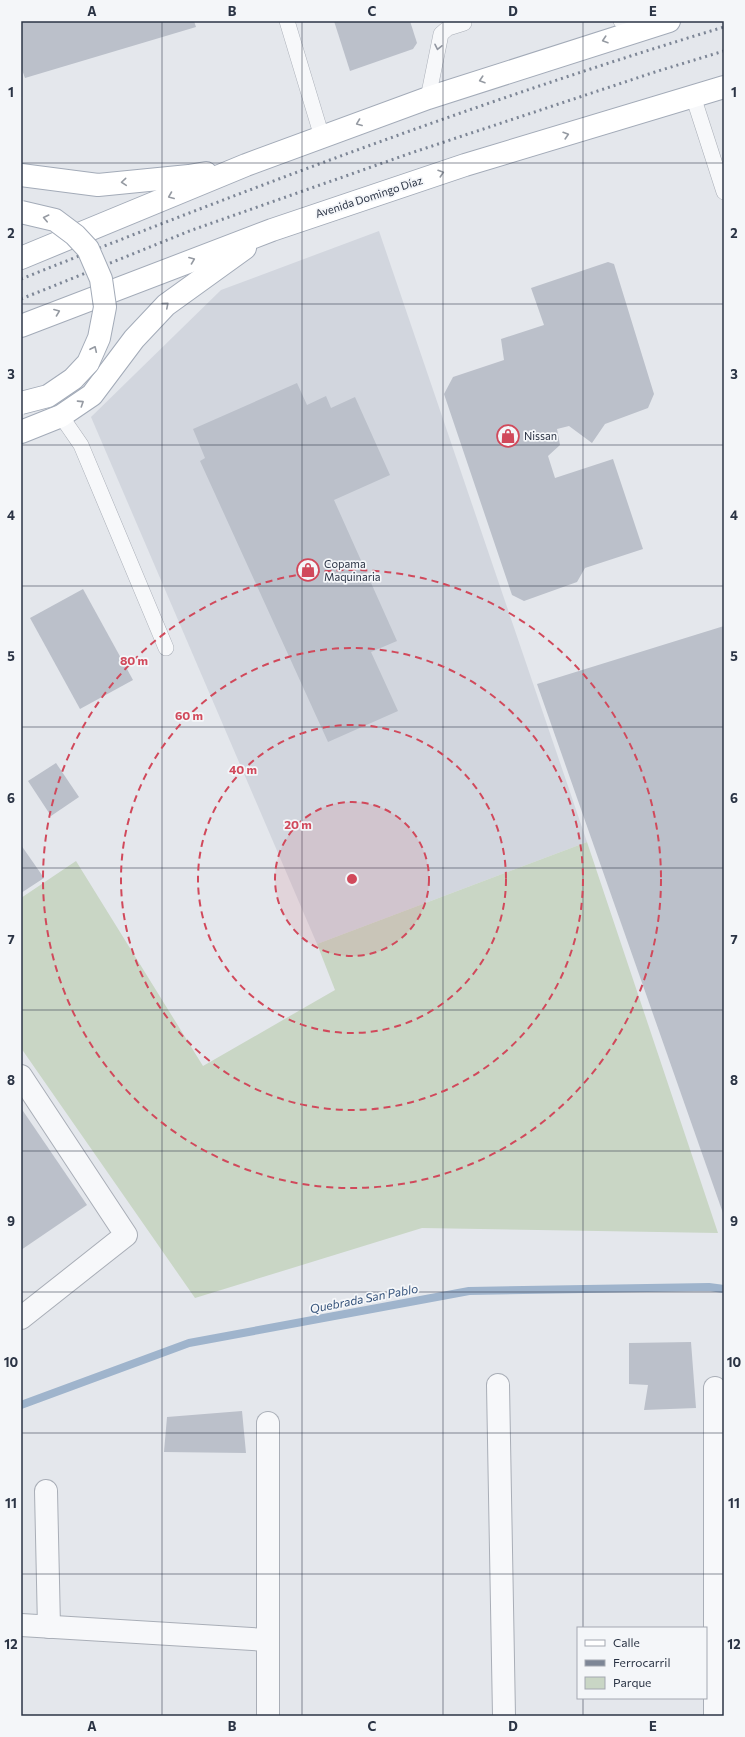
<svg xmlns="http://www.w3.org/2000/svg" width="745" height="1737" viewBox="0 0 745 1737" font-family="Commissioner,sans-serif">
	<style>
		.built { fill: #d2d6de }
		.green { fill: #c9d6c5 }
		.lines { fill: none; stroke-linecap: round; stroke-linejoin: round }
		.stream { stroke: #9fb4cc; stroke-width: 8 }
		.building { fill: #bbc0ca }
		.lane-casing { stroke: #a9aeb7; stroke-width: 16 }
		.street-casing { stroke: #a9aeb7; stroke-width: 24 }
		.primary-casing { stroke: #a3abb8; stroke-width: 24 }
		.lane { stroke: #f7f8fa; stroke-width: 15 }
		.street { stroke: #f7f8fa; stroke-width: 22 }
		.primary { stroke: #fff; stroke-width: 22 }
		.rail { stroke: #7d8696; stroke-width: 3; stroke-dasharray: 2 4; stroke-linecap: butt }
		.primary-bridge-casing { stroke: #a3abb8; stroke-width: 24; stroke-linecap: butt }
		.primary-bridge { stroke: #fff; stroke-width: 22 }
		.oneway { stroke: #959aa2 }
		.oneway2 { stroke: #9196a0 }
		.grid { fill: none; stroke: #2b3445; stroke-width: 1; stroke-opacity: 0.55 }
		.ring { fill: none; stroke: #d1495b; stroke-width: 2; stroke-dasharray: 7 5 }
		.labels { text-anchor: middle; stroke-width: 3.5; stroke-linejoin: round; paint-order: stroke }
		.street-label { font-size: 11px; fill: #2b3445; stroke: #f4f6f9 }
		.poi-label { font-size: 11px; fill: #2b3445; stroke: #f4f6f9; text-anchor: start }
		.water-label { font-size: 12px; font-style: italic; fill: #34527a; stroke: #f4f6f9 }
		.centre { fill: #d1495b; stroke: #f4f6f9; stroke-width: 2 }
		.ring-label { font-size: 12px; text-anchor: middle; font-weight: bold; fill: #d1495b; stroke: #f4f6f9; stroke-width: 3.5; stroke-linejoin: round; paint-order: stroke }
		.neatline { fill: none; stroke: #2b3445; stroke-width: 1.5 }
		.grid-label { font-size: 13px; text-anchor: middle; font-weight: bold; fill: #2b3445 }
	</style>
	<rect width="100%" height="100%" fill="#e4e7ec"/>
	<polygon class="built" points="379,231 587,842 317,944 91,417 221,290"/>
	<polygon class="green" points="587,842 718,1233 422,1228 195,1298 21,1048 21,898 76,861 203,1066 335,990 317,944"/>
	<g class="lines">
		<polyline class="stream" points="21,1405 189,1343 469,1291 709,1287 724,1289"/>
	</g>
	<g class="building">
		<polygon points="21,21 194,21 196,27 25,78 21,67"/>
		<polygon points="334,21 410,21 417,43 413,49 350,71"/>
		<polygon points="608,262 614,264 654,394 648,408 605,424 592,443 569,426 557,429 560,445 548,456 555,478 613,459 643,549 585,568 577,582 524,601 512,595 444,394 453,377 504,360 501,339 544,325 531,288"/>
		<polygon points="297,383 307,405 326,396 331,408 355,397 390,475 334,500 397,641 371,652 398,711 328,742 200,461 205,458 193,429"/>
		<polygon points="83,589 133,680 80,709 30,618"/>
		<polygon points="724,626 724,1216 537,684"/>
		<polygon points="56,763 79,797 51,816 28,781"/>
		<polygon points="21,845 44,878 21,893"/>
		<polygon points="21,1108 87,1205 21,1250"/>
		<polygon points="691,1342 696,1408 644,1410 648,1385 629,1384 629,1343"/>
		<polygon points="242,1411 246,1453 164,1452 167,1417"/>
	</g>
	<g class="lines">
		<g class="lane-casing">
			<g id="lane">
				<polyline points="287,21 322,137"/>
				<polyline points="621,21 639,29"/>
				<polyline points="693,96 724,192"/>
				<polyline points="428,98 441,34 448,28 464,23"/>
				<polyline points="61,416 81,445 166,648"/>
			</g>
		</g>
		<g class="street-casing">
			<g id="street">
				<polyline points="21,1076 126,1235 21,1318"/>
				<polyline points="498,1385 504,1716"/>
				<polyline points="268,1423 268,1716"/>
				<polyline points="46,1491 49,1627"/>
				<polyline points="21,1625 268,1640"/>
				<polyline points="715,1716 715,1388"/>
			</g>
		</g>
		<g class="primary-casing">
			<g id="primary">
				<polyline points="21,175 98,185 189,176 206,173"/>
				<polyline points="21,258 246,165 428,98 669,21"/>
				<polyline points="21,326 272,230 465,165 724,87"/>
				<polyline points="21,432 61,416 92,395 134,339 166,305 245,248"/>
			</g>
		</g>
		<use href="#lane" class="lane"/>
		<use href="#street" class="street"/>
		<use href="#primary" class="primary"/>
		<g class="rail">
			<path d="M21,279C252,187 485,99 724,27"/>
			<polyline points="21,299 192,230 411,153 658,71 724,51"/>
		</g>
		<g class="primary-bridge-casing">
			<polyline id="primary-bridge" points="21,212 55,220 75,235 88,249 101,279 105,307 99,338 88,363 73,379 48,396 21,403"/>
		</g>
		<use href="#primary-bridge" class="primary-bridge"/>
	</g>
	<defs><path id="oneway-chevron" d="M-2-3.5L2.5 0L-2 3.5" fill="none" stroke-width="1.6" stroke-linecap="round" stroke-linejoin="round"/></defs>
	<g class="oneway">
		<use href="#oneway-chevron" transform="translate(605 40) rotate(162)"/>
		<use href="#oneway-chevron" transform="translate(482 80) rotate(162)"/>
		<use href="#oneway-chevron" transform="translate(359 123) rotate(159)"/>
		<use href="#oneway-chevron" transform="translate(566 135) rotate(-17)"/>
		<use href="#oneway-chevron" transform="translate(441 173) rotate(-18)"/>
		<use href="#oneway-chevron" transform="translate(124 182) rotate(175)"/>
		<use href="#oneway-chevron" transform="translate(171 196) rotate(158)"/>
		<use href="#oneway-chevron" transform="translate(46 218) rotate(-167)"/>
		<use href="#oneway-chevron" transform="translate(192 260) rotate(-21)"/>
		<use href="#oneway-chevron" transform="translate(166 305) rotate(-41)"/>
		<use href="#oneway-chevron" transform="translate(57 312) rotate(-21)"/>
		<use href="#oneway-chevron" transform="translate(94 349) rotate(-65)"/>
		<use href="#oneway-chevron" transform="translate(81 403) rotate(-33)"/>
	</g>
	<use class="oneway2" href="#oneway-chevron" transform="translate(438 47) rotate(102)"/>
	<path class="grid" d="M162,21V1716M302,21V1716M443,21V1716M583,21V1628M21,163H724M21,304H724M21,445H724M21,586H724M21,727H724M21,868H724M21,1010H724M21,1151H724M21,1292H724M21,1433H724M21,1574H724M583,1698V1716"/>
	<circle cx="352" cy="879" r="77" fill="#d1495b" fill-opacity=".12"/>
	<g class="ring">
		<circle cx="352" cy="879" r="77"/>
		<circle cx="352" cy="879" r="154"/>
		<circle cx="352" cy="879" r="231"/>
		<circle cx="352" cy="879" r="309"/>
	</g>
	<defs>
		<g id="shop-ring" transform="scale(1.15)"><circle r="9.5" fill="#f4f6f9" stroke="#d1495b" stroke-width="1.5"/><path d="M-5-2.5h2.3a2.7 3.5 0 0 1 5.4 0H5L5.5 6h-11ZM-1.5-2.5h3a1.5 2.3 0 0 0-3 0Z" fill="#d1495b"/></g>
	</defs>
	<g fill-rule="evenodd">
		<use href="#shop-ring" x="508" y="436"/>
		<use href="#shop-ring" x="308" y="570"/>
	</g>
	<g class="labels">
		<g class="street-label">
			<text transform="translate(369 197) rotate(-18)" y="4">Avenida Domingo Díaz</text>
		</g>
		<g class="poi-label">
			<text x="524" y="440">Nissan</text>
			<text x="324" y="568">Copama<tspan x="324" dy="13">Maquinaria</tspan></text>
		</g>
		<g class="water-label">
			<text transform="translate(364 1299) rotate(-11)" y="4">Quebrada San Pablo</text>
		</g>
	</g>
	<circle cx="352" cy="879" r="6" class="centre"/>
	<g class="ring-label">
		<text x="134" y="665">80 m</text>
		<text x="189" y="720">60 m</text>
		<text x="243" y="774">40 m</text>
		<text x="298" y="829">20 m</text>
	</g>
	<rect width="745" height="1737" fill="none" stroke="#f4f6f9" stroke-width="44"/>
	<rect x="577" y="1627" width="130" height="72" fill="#f4f6f9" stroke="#a4a8b1"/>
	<rect x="585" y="1640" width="20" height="6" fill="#ffffff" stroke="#a4a8b1"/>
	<text x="613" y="1647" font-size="12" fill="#2b3445">Calle</text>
	<rect x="585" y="1660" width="20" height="6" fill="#7d8696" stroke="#a4a8b1"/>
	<text x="613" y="1667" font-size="12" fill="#2b3445">Ferrocarril</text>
	<rect x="585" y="1677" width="20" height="12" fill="#c9d6c5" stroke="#a4a8b1"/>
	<text x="613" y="1687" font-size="12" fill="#2b3445">Parque</text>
	<rect x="22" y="22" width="701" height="1693" class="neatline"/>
	<g class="grid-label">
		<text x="92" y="16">A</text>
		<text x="232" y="16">B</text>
		<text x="372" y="16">C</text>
		<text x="513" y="16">D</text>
		<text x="653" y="16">E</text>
		<text x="11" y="97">1</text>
		<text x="734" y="97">1</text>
		<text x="11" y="238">2</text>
		<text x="734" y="238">2</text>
		<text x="11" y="379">3</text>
		<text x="734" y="379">3</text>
		<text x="11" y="520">4</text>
		<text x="734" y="520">4</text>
		<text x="11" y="661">5</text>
		<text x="734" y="661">5</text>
		<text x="11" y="803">6</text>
		<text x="734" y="803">6</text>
		<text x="11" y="944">7</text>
		<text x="734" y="944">7</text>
		<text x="11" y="1085">8</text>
		<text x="734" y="1085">8</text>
		<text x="11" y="1226">9</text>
		<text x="734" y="1226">9</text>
		<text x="11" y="1367">10</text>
		<text x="734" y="1367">10</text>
		<text x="11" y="1508">11</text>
		<text x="734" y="1508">11</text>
		<text x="11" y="1649">12</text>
		<text x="734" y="1649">12</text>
		<text x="92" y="1731">A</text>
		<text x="232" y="1731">B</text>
		<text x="372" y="1731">C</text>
		<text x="513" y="1731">D</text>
		<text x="653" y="1731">E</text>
	</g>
</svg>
